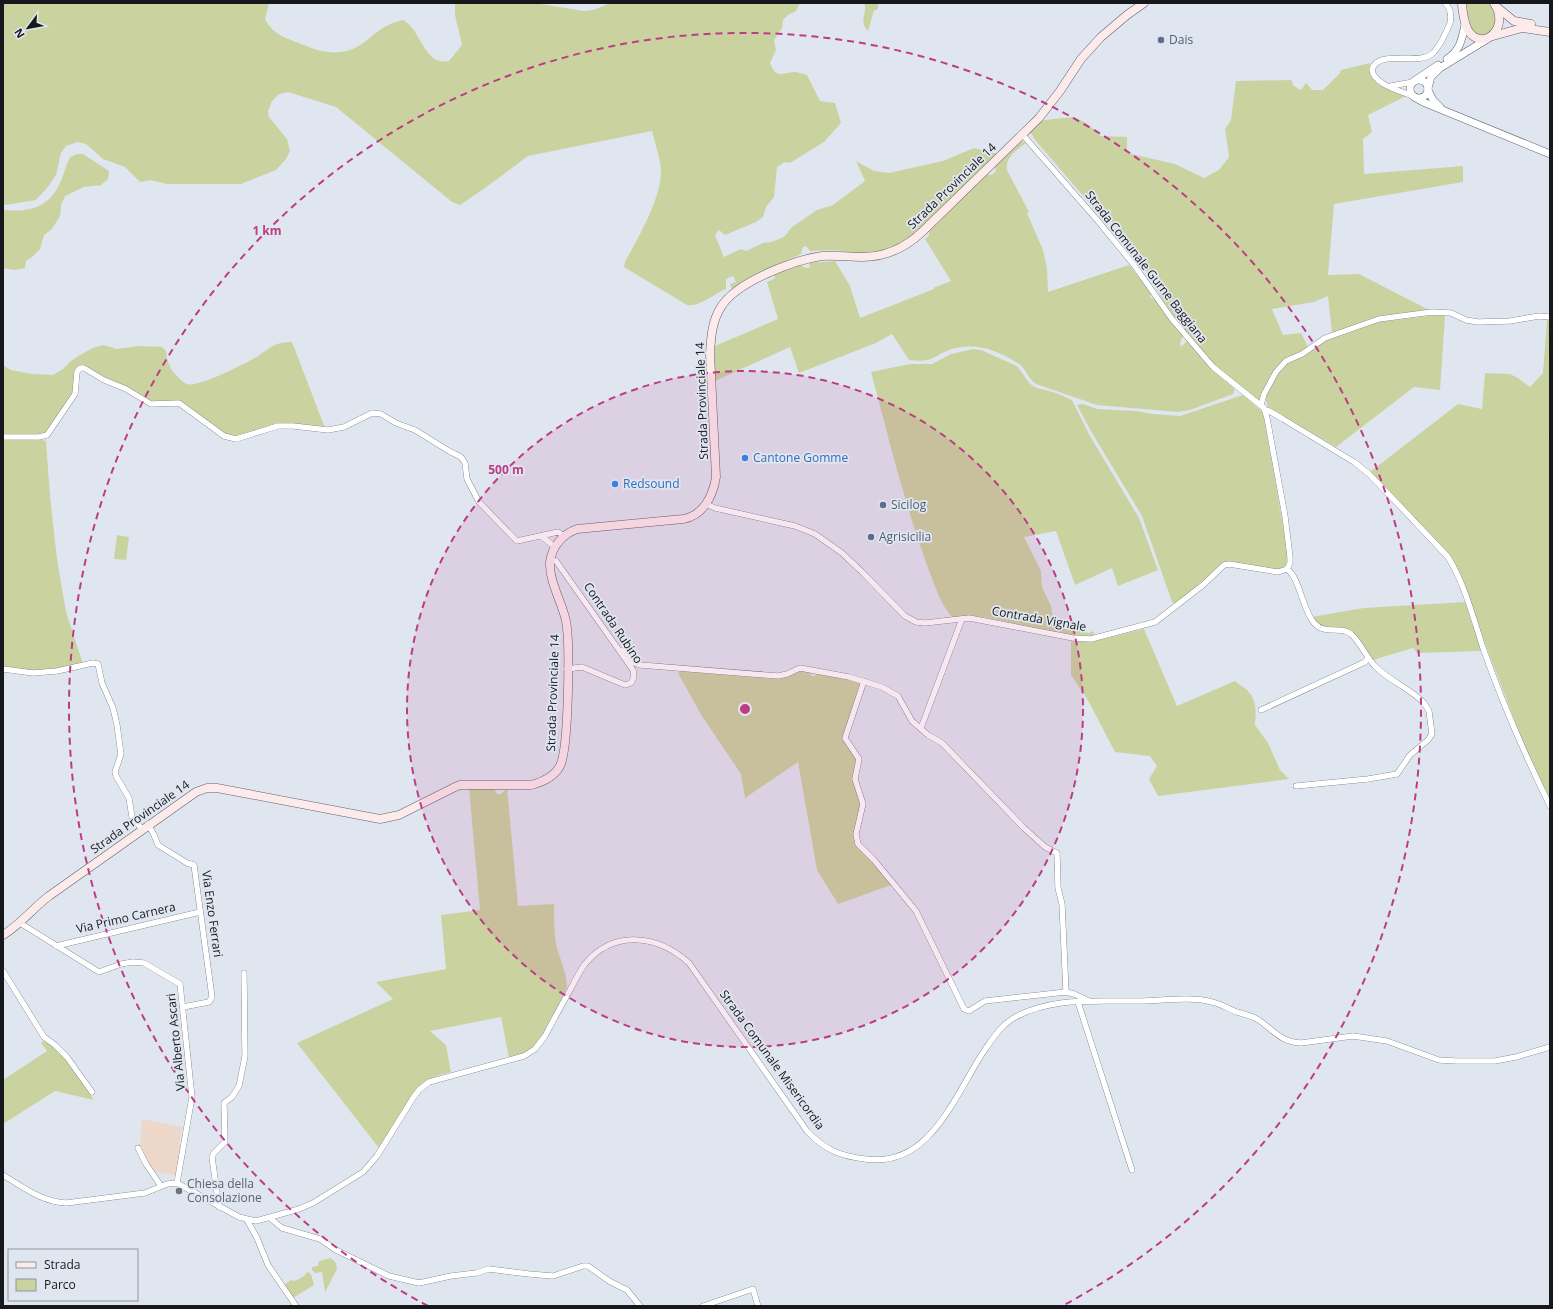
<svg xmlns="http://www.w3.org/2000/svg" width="1553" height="1309" viewBox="0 0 1553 1309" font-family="'Open Sans',sans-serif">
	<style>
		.industrial { fill: #edd7ca }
		.green { fill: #cad3a0 }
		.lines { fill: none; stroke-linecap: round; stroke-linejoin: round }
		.minor-casing { stroke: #5c616a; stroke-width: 6 }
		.tertiary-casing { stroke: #5c616a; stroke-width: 8 }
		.secondary-casing { stroke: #5c616a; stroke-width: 9 }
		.minor { stroke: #fff; stroke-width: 5.5 }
		.tertiary { stroke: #fff; stroke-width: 7 }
		.secondary { stroke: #fdebec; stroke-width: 8 }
		.ring { fill: none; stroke: #bc3c86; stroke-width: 2; stroke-dasharray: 7 5 }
		.service-dot { fill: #5c6f8a; stroke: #e0e6f0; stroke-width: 1.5 }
		.shop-dot { fill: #3f7fe0; stroke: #e0e6f0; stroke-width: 1.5 }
		.worship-dot { fill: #6b7280; stroke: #e0e6f0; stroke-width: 1.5 }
		.labels { text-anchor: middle; stroke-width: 3.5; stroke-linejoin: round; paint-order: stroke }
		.service-label { font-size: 12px; fill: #4e5e75; stroke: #e0e6f0; text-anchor: start }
		.street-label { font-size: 12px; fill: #16181c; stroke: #e0e6f0 }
		.shop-label { font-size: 12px; fill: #366cbe; stroke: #e0e6f0; text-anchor: start }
		.worship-label { font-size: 12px; fill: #5b616d; stroke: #e0e6f0; text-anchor: start }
		.centre { fill: #bc3c86; stroke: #e0e6f0; stroke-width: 2 }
		.ring-label { font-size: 12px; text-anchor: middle; font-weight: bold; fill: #bc3c86; stroke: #e0e6f0; stroke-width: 3.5; stroke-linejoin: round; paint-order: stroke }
	</style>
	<rect width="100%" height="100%" fill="#e0e6f0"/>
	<polygon class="industrial" points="142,1119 182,1127 179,1144 179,1146 181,1146 176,1174 172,1175 153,1171 140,1147"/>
	<g class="green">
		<path d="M3,3H269L265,19C274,35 284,37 299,43C324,54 344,58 366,41C381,29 384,25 403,20C419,28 423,57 440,61C442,62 446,61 449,61L462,45L455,15V5L457,3H534L584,11L593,10L611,3H800L796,11L788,15L783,20L782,28L774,40L776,50L770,63C776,79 781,73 794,72C798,72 803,74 807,75L820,101L835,103L841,123L824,142L790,163L785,162L777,167L774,197L766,207L763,217L756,222L725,235L719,230L715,235L724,257L741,249L746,251L763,243L771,242L784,237L792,227L817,210L833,205L865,181L856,161L874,171L889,173L943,161L974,148L997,154L915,234L893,248L871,253H853L835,250L810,251L806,246L803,247L801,254L770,268L732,289L730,284L736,282L733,276L726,279V289C713,294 701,307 687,305L624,267L625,262C638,238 662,197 661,170C660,157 655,144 652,131L528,156L485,188L460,205L452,202L336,107L288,92L279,94L272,101L268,111L269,117L287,139L290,151L286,159L276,170L241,184H167L150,180L140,182L125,167L103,159L86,144L78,142L66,146L61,153L56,175L47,188L36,200L5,205L3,204Z"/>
		<path d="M860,3H879L877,10H874L868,31C859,21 866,16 865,5Z"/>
		<polygon points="1465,3 1490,3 1494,9 1496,24 1488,35 1477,36 1469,27"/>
		<path d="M1370,63C1366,86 1389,89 1406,96L1368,115L1372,132L1363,139L1364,174L1463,166V182L1334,204L1328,275L1359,274L1429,310L1332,333L1328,296L1314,302L1272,309L1283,335L1301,333L1308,347L1300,353L1289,356L1281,362L1275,371L1262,397L1259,400L1256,399C1240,386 1222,374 1208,359C1184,332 1163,303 1146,271L1143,270L1117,234L1118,224L1103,219L1035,140L1030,132L1044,120L1074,117L1088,124L1100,136L1127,137V153L1175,164L1204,178L1219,170L1229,157L1225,129L1231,120L1236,81L1291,80L1294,86L1301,90L1306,83L1312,90H1323L1340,73L1341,70Z"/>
		<path d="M1021,142H1025L1026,143C1017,150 1005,157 1007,170L1029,212L1027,213L1043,250L1047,268L1048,292L1129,265L1152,294L1150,296L1151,298L1156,299L1183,336L1180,343L1181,347L1187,341L1210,368L1235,389L1233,394L1190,410L1178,412L1097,405L1036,384C1027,378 1026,367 1016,362C997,350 975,342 952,349C932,356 934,363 909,360L892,334L876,343L799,373L790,347L715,381V346L778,319L767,282L774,279L775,275L800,265L806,268L810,267L809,263L835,261L850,286L860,318L934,289L933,288L951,281L925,239L929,236V230L987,174L992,175L996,171L995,167Z"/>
		<path d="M77,154H83L109,171L108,179L101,185L84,187L65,196L61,205L60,216L52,229L44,235L40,249L32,257L26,261L25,268L14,270L3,268V210C29,212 48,209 60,183C64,174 66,165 70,157Z"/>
		<polygon points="1435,315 1445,316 1440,390 1414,387 1336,447 1268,407 1266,401 1266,393 1282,366 1320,342 1379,322"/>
		<polygon points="1547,320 1550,320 1550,437 1548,439 1550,440 1550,800 1522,740 1455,565 1370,472 1458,404 1482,409 1485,373 1510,374 1518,378 1530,387 1543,373"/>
		<path d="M292,342L325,428L293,424L236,436L224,434L183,403L152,402L80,366L73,393L50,429L43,435L3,436V365L11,370L32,374L53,375L63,369L71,361L80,355L93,348L103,345L117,349L139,346L162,347L166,351C167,361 170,370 177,376C180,379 183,383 187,384C197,388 242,365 253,359C268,351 271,342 292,342Z"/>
		<path d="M973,349L981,350L1017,366L1030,384L1037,388L1056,393L1072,400L1090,436L1139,518L1158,570L1118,586L1112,568L1075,585L1056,531L1024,537L1041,571L1042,587L1051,606L1052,613L1057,624L1065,629L1077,630L1089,633L1093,631L1095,636L1084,637L1072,636L984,617L969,616L954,619C940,605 934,583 927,565C904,502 888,436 871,372L910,364H932L951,354Z"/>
		<polygon points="1243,395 1263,412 1288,554 1287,564 1285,568 1277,571 1231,561 1221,564 1179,602 1175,603 1172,602 1142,516 1092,433 1077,405 1083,404 1097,409 1137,411 1153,414 1180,416"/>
		<polygon points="3,438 39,439 46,441 50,496 57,559 66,612 83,664 65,669 35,672 3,668"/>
		<polygon points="117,535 129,537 126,560 114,559"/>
		<polygon points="1465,602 1482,651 1417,653 1413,648 1373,660 1351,630 1340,628 1324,628 1311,617 1364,608"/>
		<path d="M1144,629L1177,706L1235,681C1239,685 1244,687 1248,691C1257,700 1256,713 1255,725L1268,743L1280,770L1289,779L1158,796L1149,779L1157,766L1150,756L1115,752L1089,702L1071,675V641L1091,642Z"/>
		<path d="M681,671L775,679C778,678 782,679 785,677C798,673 796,669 811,672V676H815L817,673L819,672L860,683L843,739L857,759L854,780L862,805L854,834L891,885L838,904L817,870L798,762L745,798L741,774L702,716L678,673Z"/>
		<path d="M469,788H494L497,794H501L507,788L518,906L554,904C554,917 554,930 556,944C559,957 566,971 567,985C567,991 540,1041 534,1047C527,1053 518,1056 509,1058L501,1017L430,1031L446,1045L451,1072C437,1075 426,1079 416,1089L379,1148L297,1043L393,999L376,982L446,969L441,915L480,910Z"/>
		<polygon points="43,1041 54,1046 66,1059 94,1100 55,1091 3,1124 3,1080 47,1051 41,1043"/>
		<polygon points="331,1258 336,1263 337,1269 325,1292 322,1272 315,1273 312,1270 312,1267 318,1266 319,1261"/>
		<polygon points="307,1272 311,1274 314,1285 293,1298 284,1285 291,1280 295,1281 304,1276"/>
	</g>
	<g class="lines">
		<g class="minor-casing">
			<g id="minor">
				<polyline points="1391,86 1413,82"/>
				<path d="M1413,96C1401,91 1372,84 1372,69C1380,48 1419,68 1434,52C1441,44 1446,33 1450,23C1452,15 1450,8 1445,3"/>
				<polyline points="1261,405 1264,394 1276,372 1286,361 1302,354 1325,338 1379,319 1432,312 1451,313 1466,320 1478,322 1510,321 1539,316 1550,317"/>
				<path d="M1265,410L1269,411L1283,419L1354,462L1369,474L1398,504L1448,557C1465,585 1473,617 1483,648C1502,702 1525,755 1550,806"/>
				<polyline points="3,437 39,437 47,435 75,394 77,372 80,368 84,368 104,380 126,389 151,404 179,403 224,436 236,439 278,426 293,426 328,430 344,427 372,413 381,414 396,423 415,430 449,451 461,457 465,463 467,479 479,502 517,541 558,532 564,536"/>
				<polyline points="706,504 715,508 795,526 815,534 842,553 862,572 905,616 916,622 925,623 969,618 1073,638 1091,639 1155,622 1203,585 1224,565 1229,564 1278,572 1287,569 1290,563 1290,557 1285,516 1267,418 1264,408 1213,367 1172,319 1134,265 1098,221 1022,134"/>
				<polyline points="541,536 555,547"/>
				<polyline points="556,561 633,670 634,677 631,683 625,685 582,667 567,669"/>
				<path d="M1287,569C1300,578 1302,609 1314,623C1326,636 1340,625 1351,634C1361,643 1366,657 1375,666C1389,681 1410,688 1424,703L1429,711L1432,734L1428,740L1410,755L1397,774L1368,779L1296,786"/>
				<polyline points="620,651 622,650 626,651 634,663 640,665 778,676 787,674 800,668 849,677 882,687 898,696 912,721 928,735 942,743 1024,828 1045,847 1057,853 1058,888 1062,904 1066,992"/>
				<polyline points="3,669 33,673 57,671 93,663 98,664 102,683 113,708 117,725 121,754 115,772 116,776 129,798 132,817 142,829"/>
				<polyline points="864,681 845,738 859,759 855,779 863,804 856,834 858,844 874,860 916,911 964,1009 969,1011 985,1001 1066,992 1074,994 1089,1001"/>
				<polyline points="1261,710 1365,662 1368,658"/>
				<polyline points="921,728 962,619"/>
				<polyline points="148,824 154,835 158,845 187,863 194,865 212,997 209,1002 183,1007"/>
				<polyline points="20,923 99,972 121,964 133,962 144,963 180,984 192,1097 177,1183"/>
				<polyline points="56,946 200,912"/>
				<polyline points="3,971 44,1037 55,1045 67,1057 92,1092"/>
				<polyline points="1078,1002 1132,1170"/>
				<polyline points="138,1148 146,1164 161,1186"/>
				<path d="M3,1175C23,1187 42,1202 66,1203L145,1193L167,1184L177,1183L239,1217L256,1221L299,1209L313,1203L363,1172L377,1156L413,1098L419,1090L429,1082L524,1056L535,1049L545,1036C553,1021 561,1006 570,990C575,981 579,972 585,964C614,929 658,935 689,963L807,1131C825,1150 840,1156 865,1159C932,1169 956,1091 986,1048C994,1037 1001,1026 1012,1019C1050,996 1097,1002 1139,1001C1162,1001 1190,996 1212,1002C1221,1004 1229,1009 1237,1012C1244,1014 1251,1016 1257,1019C1274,1030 1280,1042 1301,1043L1353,1036L1387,1041L1439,1060L1456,1061H1495L1516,1057L1550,1047"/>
				<polyline points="219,1207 212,1157 214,1153 225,1142 224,1103 232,1097 239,1086 245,1056 244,973"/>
				<polyline points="270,1218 282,1228 320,1239 336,1250 389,1276 419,1283 451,1276 476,1273 489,1269 529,1274 553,1276 583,1266 588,1266 609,1281 627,1290 640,1306"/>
				<polyline points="247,1220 257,1238 268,1265 296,1306"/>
				<polyline points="703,1306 753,1289 758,1306"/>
			</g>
		</g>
		<g class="tertiary-casing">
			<g id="tertiary">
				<path d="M1447,59C1460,51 1462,39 1465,25"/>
				<circle cx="1419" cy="89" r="9"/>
				<polyline points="1414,81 1438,65"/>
				<polyline points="1428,88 1431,77 1440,68 1489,38"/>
				<polyline points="1428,90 1433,100 1440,107"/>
				<polyline points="1414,97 1423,102 1550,154"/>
			</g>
		</g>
		<g class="secondary-casing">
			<g id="secondary">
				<path d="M1462,3C1462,8 1463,13 1464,18C1471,59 1514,33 1494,3"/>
				<polyline points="1498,8 1514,21 1531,24"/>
				<polyline points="1493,36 1522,28 1550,32"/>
				<path d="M3,935C20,925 33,908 49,896L196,792L207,788H217L380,819L399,815L455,787L460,785H531C543,782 554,777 560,766C569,748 570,642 566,621C562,602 549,582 550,562C552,546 563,534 577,529L683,519C703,516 713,496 716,477L710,354C711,337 712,321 721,307C736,282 794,260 822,256C836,255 848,257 862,257C885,257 905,248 922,232L1039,118L1060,91L1081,59L1101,37L1127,15L1144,3"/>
			</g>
		</g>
		<use href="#minor" class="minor"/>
		<use href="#tertiary" class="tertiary"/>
		<use href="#secondary" class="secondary"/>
	</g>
	<circle cx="745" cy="709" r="338" fill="#bc3c86" fill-opacity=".12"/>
	<g class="ring">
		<circle cx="745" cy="709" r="338"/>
		<path d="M428 1306A676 676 0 1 1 1062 1306"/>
	</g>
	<g class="service-dot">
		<circle cx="1161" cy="40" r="4"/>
		<circle cx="883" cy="505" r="4"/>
		<circle cx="871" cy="537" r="4"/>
	</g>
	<g class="shop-dot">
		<circle cx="745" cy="458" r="4"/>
		<circle cx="615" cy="484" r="4"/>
	</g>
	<circle class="worship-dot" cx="179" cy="1191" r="4"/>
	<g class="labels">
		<g class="service-label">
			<text x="1169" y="44">Dais</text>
			<text x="891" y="509">Sicilog</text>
			<text x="879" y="541">Agrisicilia</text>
		</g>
		<g class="street-label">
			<text transform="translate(952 186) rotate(-44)" y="4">Strada Provinciale 14</text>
			<text transform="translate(1146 267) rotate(52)" y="4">Strada Comunale Gurne Baggiana</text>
			<text transform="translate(702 401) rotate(-92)" y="4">Strada Provinciale 14</text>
			<text transform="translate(1039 619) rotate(10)" y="4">Contrada Vignale</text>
			<text transform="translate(613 623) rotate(56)" y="4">Contrada Rubino</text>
			<text transform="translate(553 693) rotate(-88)" y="4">Strada Provinciale 14</text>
			<text transform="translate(140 817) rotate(-35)" y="4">Strada Provinciale 14</text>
			<text transform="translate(212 914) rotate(82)" y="4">Via Enzo Ferrari</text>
			<text transform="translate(126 918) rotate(-13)" y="4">Via Primo Carnera</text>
			<text transform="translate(176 1042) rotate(-96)" y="4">Via Alberto Ascari</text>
			<text transform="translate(772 1060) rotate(54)" y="4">Strada Comunale Misericordia</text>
		</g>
		<g class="shop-label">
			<text x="753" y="462">Cantone Gomme</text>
			<text x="623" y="488">Redsound</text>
		</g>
		<g class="worship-label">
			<text x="187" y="1188">Chiesa della<tspan x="187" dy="14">Consolazione</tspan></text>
		</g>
	</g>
	<circle cx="745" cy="709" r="6" class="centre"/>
	<g class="ring-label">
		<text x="267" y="235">1 km</text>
		<text x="506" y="474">500 m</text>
	</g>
	<rect width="1553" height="1309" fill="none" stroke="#16181c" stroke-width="8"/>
	<rect x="8" y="1249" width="130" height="52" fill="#e0e6f0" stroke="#8f949b"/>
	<rect x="16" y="1262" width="20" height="6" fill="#fdebec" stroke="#8f949b"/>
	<text x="44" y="1269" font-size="12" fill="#16181c">Strada</text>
	<rect x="16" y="1279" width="20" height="12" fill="#cad3a0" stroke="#8f949b"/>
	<text x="44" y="1289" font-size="12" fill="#16181c">Parco</text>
	<g transform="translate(28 28) rotate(238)" stroke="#e0e6f0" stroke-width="3" paint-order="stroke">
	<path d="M0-3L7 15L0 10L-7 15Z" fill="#16181c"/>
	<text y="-6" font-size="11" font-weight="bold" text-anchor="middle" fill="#16181c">N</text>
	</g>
</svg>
